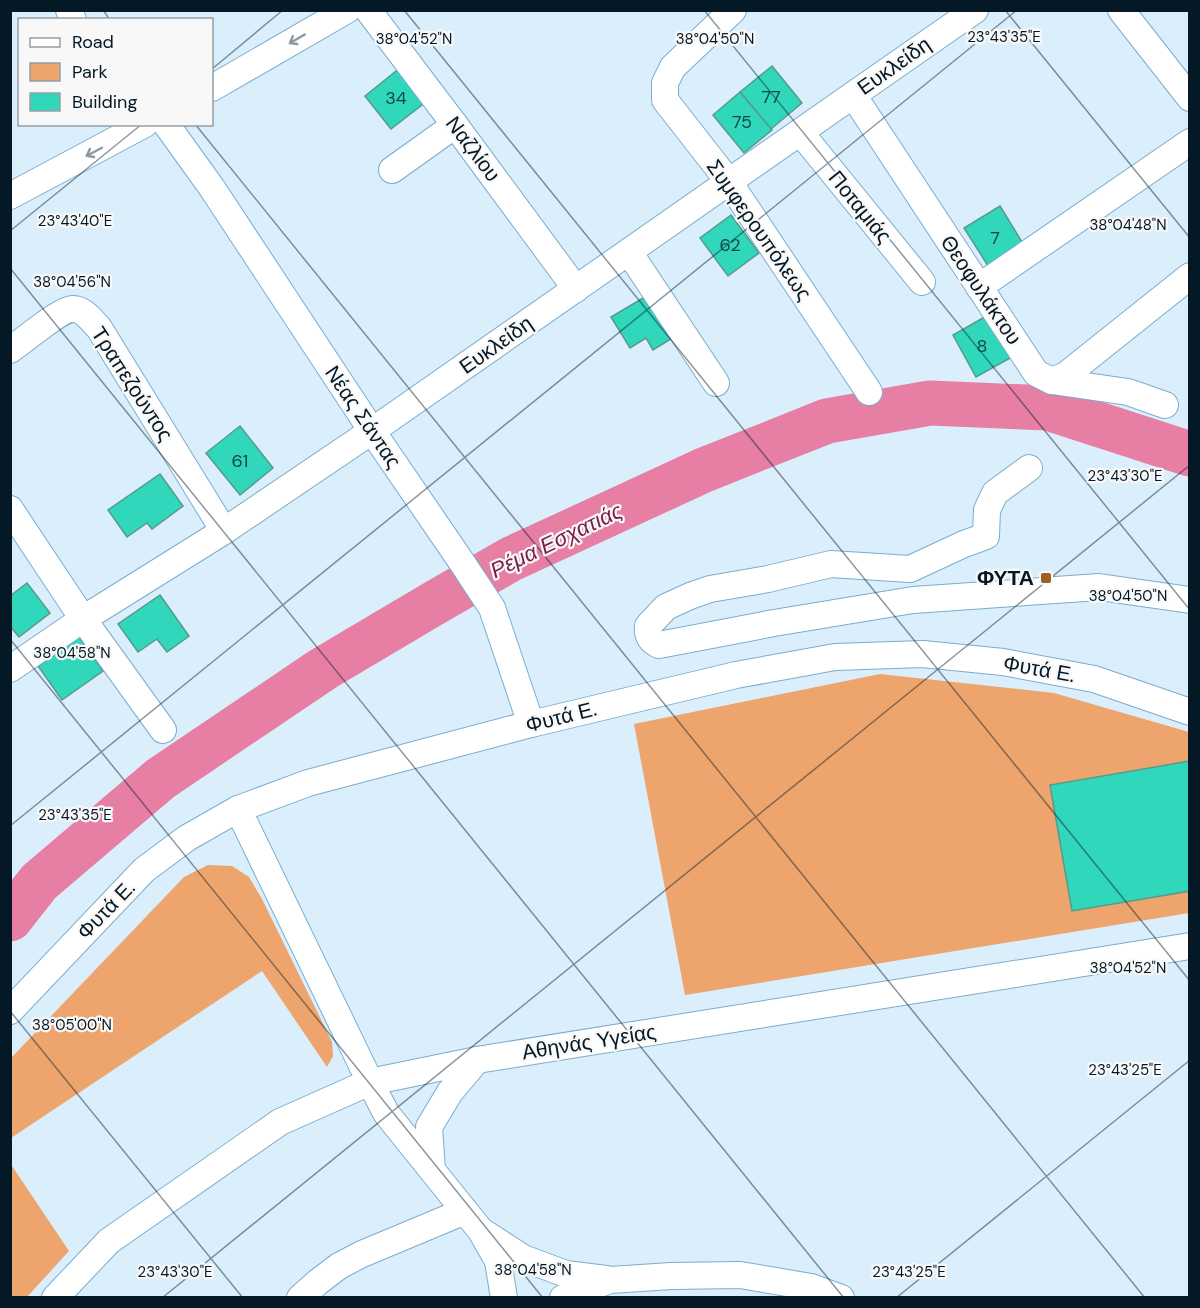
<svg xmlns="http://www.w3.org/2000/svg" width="1200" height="1308" viewBox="0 0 1200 1308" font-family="'DM Sans',sans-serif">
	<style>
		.green { fill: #eea56d }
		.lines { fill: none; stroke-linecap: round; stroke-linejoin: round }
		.river { stroke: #e77ea4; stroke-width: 45 }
		.building { fill: #31d7bb; stroke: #579a8c; stroke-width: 1.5 }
		.minor-casing { stroke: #7aadcf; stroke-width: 28 }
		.minor { stroke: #fff; stroke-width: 26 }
		.oneway { stroke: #8e979d }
		.ticks { fill: none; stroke: #041825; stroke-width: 1.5; stroke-opacity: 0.45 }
		.poi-dot { fill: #9f6028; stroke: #f8f8f8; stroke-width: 2 }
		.labels { text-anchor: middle; stroke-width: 4.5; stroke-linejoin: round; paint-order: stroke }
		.number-label { font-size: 18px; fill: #0f484a }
		.street-label { font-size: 21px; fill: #041825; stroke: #f8f8f8 }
		.poi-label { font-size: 21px; font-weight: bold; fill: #041825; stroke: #f8f8f8; text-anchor: end }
		.water-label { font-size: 22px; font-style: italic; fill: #7b1d47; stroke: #f8f8f8 }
		.ticks-label { font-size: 15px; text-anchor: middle; fill: #041825; stroke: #f8f8f8; stroke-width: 4.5; stroke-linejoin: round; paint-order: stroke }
	</style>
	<rect width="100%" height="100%" fill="#daeefc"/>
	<g class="green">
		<polygon points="880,674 1054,693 1189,732 1189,913 685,995 634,724"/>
		<polygon points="208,865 232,866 249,877 262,899 332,1042 333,1056 327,1067 262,971 11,1138 11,1058 184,877"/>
		<polygon points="10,1163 69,1251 27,1297 11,1297"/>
	</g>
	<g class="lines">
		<polyline class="river" points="10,919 39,882 160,779 323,669 436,602 511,559 704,470 827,421 930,403 1048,408 1190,454"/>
	</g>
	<g class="building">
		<polygon points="772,66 802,103 771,129 740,92"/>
		<polygon points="401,67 427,101 391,129 365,96"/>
		<polygon points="740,92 772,130 744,153 713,115"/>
		<polygon points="1000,206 1025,247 990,269 964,228"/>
		<polygon points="731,215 759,253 728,276 700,238"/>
		<polygon points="648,295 674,337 653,350 646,338 630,348 611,317"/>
		<polygon points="988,315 1012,357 976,377 953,335"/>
		<polygon points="240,426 273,468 240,495 206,453"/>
		<polygon points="160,474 183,506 152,529 147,523 127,537 108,510"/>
		<polygon points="27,583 50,613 19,637 10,626 10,596"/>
		<polygon points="160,595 189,636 167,652 157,639 138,652 118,624"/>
		<polygon points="79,637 103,671 62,700 38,666"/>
		<polygon points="1190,761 1190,891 1072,911 1050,785"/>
	</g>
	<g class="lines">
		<g class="minor-casing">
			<g id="minor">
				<polyline points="69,10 73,20"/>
				<polyline points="368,10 455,125 576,289"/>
				<polyline points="733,10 673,67 665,83 665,100 729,182 869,392"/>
				<polyline points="1121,10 1190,98"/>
				<polyline points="212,88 347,10"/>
				<polyline points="853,95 1036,373 1052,381 1128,392 1165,405"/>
				<polyline points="166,124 212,188 372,431 463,564 492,608 531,724"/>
				<polyline points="800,132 922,282"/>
				<polyline points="392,170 455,125"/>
				<polyline points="10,196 145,124"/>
				<polyline points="629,252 716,383"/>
				<polyline points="979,287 1190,142"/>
				<path d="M10,350C22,342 62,308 73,309C84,309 92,321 99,328L224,531"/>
				<polyline points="1052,381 1066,375 1190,276"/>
				<path d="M1029,468L995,493L987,510L986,536L964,544L910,569L831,564L768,579L710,589L690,596L666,607L648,626C647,636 650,641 659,645L774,623L913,600L1099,587L1190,600"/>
				<polyline points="10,509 83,619 163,730"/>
				<polyline points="10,669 83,619 224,531 372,431 853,95 975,10"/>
				<polyline points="238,809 370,1082 386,1113 481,1231 498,1261 504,1298"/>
				<polyline points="10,1011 144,870 187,838 238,809 308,783 531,724 736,675 835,657 923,654 1003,662 1094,679 1190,712"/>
				<polyline points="432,1170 429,1127 450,1092 477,1060"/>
				<polyline points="483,1232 523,1258 566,1274 606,1279"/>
				<polyline points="55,1298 109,1241 280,1122 370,1082 477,1060 1190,946"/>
				<polyline points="300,1298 318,1282 339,1266 362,1254 465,1211"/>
				<polyline points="563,1298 610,1280 671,1276 740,1275 811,1287 841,1298"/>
			</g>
		</g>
		<use href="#minor" class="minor"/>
	</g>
	<defs><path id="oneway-shaft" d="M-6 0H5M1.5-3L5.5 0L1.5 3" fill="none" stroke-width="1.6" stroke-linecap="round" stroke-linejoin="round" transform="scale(1.5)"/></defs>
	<g class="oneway">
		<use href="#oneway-shaft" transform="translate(297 39) rotate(150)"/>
		<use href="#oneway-shaft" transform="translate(94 152) rotate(152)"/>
	</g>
	<path class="ticks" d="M103,10L110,20M404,10L1190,981M704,10L1190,610M1005,10L1190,238M212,69L283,10M195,124L1145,1298M10,231L142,124M10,268L844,1298M10,639L543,1298M10,826L1017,10M10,1011L243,1298M162,1298L1190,465M896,1298L1190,1060"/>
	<rect class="poi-dot" x="1040" y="572" width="12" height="12" rx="3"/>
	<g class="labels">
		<g class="number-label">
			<text x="771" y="103">77</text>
			<text x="396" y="104">34</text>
			<text x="742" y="128">75</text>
			<text x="995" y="244">7</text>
			<text x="730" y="251">62</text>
			<text x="982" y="352">8</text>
			<text x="240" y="467">61</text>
		</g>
		<g class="street-label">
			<text transform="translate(894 66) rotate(-35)" y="7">Ευκλείδη</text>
			<text transform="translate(473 149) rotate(53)" y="7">Ναζλίου</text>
			<text transform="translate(860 207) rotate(51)" y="7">Ποταμιάς</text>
			<text transform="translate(759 230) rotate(55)" y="7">Συμφερουπόλεως</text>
			<text transform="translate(981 290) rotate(56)" y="7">Θεοφυλάκτου</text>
			<text transform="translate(496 345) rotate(-35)" y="7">Ευκλείδη</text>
			<text transform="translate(132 384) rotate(57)" y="7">Τραπεζούντος</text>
			<text transform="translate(363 417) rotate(56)" y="7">Νέας Σάντας</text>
			<text transform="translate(1039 669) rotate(10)" y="7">Φυτά Ε.</text>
			<text transform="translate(561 717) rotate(-14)" y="7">Φυτά Ε.</text>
			<text transform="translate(106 910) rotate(-46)" y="7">Φυτά Ε.</text>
			<text transform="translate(589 1042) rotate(-9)" y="7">Αθηνάς Υγείας</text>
		</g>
		<g class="poi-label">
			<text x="1034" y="585">ΦΥΤΑ</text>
		</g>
		<g class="water-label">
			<text transform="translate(556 540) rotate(-26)" y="8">Ρέμα Εσχατιάς</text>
		</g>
	</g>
	<g class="ticks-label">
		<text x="1004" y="42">23°43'35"E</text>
		<text x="414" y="44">38°04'52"N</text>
		<text x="715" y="44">38°04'50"N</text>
		<text x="75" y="226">23°43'40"E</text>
		<text x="1128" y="230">38°04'48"N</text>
		<text x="72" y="287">38°04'56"N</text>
		<text x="1125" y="481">23°43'30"E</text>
		<text x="1128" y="601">38°04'50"N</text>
		<text x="72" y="658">38°04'58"N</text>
		<text x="75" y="820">23°43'35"E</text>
		<text x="1128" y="973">38°04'52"N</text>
		<text x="72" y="1030">38°05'00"N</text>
		<text x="1125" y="1075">23°43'25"E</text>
		<text x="533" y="1275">38°04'58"N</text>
		<text x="175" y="1277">23°43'30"E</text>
		<text x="909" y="1277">23°43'25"E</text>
	</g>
	<rect width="1200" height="1308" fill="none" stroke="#041825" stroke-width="24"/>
	<rect x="18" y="18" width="195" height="108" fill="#f8f8f8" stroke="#969ea4" stroke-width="1.5"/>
	<rect x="30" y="38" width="30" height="9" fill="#ffffff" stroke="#969ea4" stroke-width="1.5"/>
	<text x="72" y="48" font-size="18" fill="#041825">Road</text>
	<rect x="30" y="63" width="30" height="18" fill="#eea56d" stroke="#969ea4" stroke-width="1.5"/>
	<text x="72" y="78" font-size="18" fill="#041825">Park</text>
	<rect x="30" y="93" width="30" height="18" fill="#31d7bb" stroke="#969ea4" stroke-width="1.5"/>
	<text x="72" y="108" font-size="18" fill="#041825">Building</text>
</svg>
